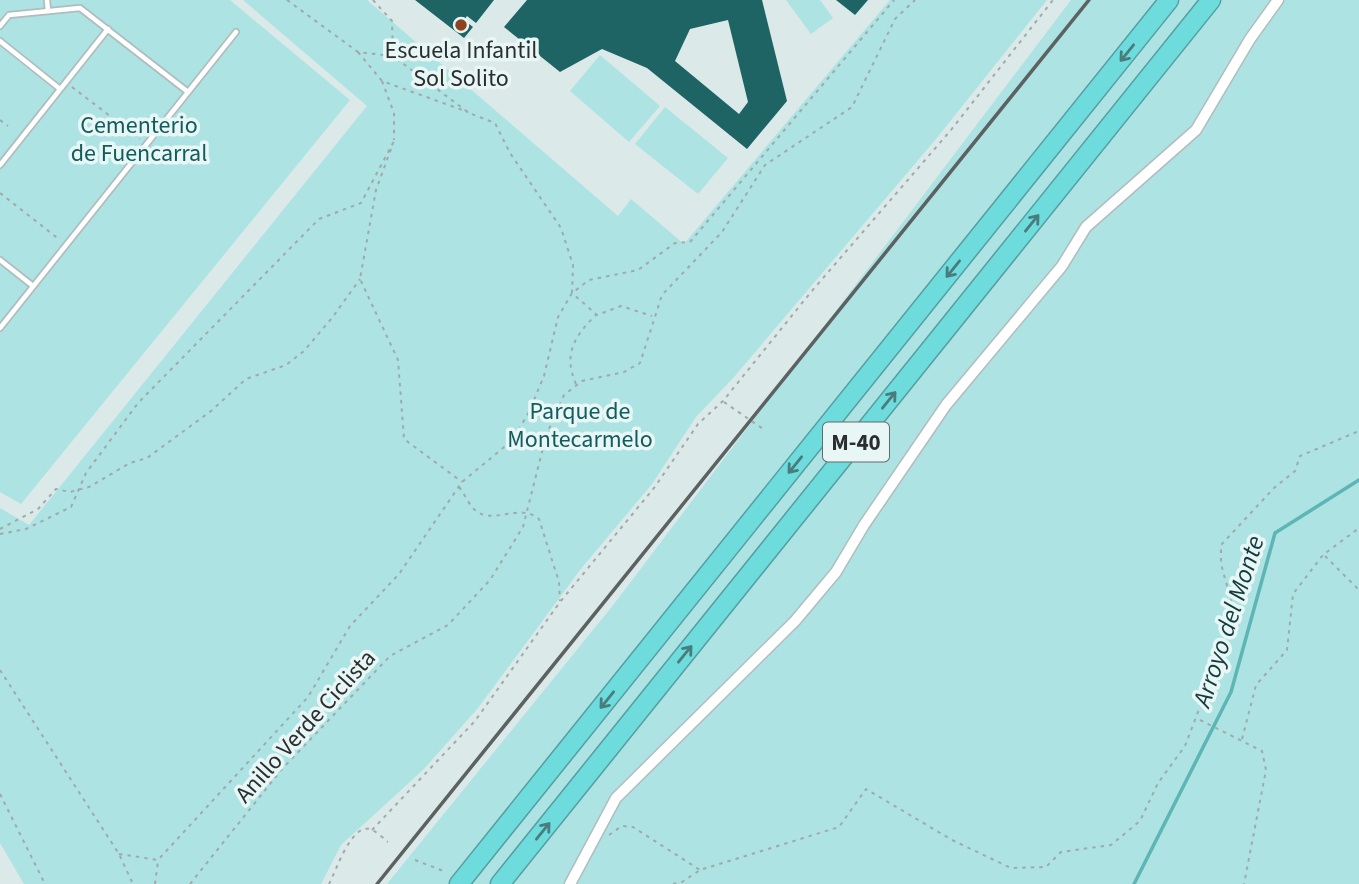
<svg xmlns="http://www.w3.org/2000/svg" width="1359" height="884" viewBox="0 0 1359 884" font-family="'Source Sans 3',sans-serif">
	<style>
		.green { fill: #ade3e3 }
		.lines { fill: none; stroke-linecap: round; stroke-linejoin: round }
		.stream { stroke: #5eb5b6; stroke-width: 3.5 }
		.building { fill: #1f6464; fill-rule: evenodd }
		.service-casing { stroke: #b0bdbd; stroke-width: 8 }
		.minor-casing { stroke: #b0bdbd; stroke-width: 13 }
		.motorway-casing { stroke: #569e9f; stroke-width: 21 }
		.path { stroke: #a0aaaa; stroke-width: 2; stroke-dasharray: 3.5 5; stroke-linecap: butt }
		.service { stroke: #fff; stroke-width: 4.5 }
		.minor { stroke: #fff; stroke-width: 10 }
		.motorway { stroke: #6edbdc; stroke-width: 18 }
		.rail { stroke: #5c6262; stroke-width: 3.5 }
		.oneway { stroke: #497c7c }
		.poi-dot { fill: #8b441f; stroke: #e9f6f6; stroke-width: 2.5 }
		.labels { text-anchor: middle; stroke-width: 7; stroke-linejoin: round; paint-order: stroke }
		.shield { fill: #e9f6f6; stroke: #636a6a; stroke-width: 2 }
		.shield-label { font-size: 23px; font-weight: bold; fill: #2a2e2e }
		.poi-label { font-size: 24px; fill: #2a2e2e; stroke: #e9f6f6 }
		.park-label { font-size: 24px; fill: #115c5d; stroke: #e9f6f6 }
		.street-label { font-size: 24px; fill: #2a2e2e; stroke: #e9f6f6 }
		.water-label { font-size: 26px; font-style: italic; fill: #123c3d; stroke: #e9f6f6 }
	</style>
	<rect width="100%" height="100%" fill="#dce9e9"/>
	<g class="green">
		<polygon points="0,0 230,0 350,100 21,504 0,492"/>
		<polygon points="243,0 367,0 618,216 631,199 684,244 890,0 1047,0 936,139 734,377 696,417 652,484 580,570 478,708 424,769 341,845 321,884 24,884 0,843 0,508 29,525 367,106"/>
		<polygon points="786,0 820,0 833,18 811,34"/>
		<polygon points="1071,0 1359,0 1359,884 387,884 614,604"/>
		<polygon points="600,55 660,106 629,142 570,91"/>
		<polygon points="665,107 728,158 698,194 635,144"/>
	</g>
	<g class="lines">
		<polyline class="stream" points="1134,884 1231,692 1275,533 1359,480"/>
	</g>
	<g class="building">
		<polygon points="415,0 494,0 476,23 467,16 464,20 473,27 464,38"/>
		<path d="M527,0H762L787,101L747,149L647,68L602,49L560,72L504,27ZM728,20L748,102L739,114L675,61L690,29Z"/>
		<polygon points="836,0 868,0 855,15"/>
	</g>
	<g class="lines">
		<g class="service-casing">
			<g id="service">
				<polyline points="47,0 48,11"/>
				<polyline points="0,26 9,15 80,8 188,92"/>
				<polyline points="0,41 60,89"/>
				<polyline points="0,165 108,29"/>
				<polyline points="0,260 33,286"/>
				<polyline points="0,328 236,32"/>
			</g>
		</g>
		<g class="minor-casing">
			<polyline id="minor" points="570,884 616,798 795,621 836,572 864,525 946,405 1062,266 1086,227 1196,130 1250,39 1278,0"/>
		</g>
		<g class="motorway-casing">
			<g id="motorway">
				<polyline points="459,884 1169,0"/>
				<polyline points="500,884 1211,0"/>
			</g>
		</g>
		<g class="path">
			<polyline points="287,0 358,52 392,56"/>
			<polyline points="373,0 392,21 393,56 469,113 495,123 510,153 561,228 573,265 572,293 597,315 621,306 652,316"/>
			<polyline points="358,52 382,81 468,112"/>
			<polyline points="382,81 394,113 394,140"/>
			<polyline points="72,87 140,139"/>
			<polyline points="0,120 8,126"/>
			<polyline points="391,149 376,190 360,279 398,360 404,439 462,482"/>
			<polyline points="0,193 60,240"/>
			<path d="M576,384C563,355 574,336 596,315"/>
			<polyline points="724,402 763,429"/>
			<path d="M459,487C465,494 468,504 475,510C493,526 519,502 539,519L559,582L560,601"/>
			<polyline points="0,529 38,509 56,489 70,492 89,487 130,463 147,458 211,411 246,379 286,365 304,351 332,318 360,279"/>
			<polyline points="0,534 26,529 71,507 86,473 138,403 319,219 361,203 394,141"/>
			<polyline points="1325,556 1359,590"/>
			<polyline points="0,670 119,854 133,884"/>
			<polyline points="1200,720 1262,751 1266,770 1244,884"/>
			<polyline points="1242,739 1256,685 1287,650 1293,594 1323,555 1359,528"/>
			<polyline points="0,794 45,884"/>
			<polyline points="372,830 475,721 560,602 654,488 698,424 723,401 811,292 951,130 1053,0"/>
			<polyline points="609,835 622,826 633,827 700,870"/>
			<polyline points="119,854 158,860 308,697 350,626 399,574 462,482 503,448 518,431 529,412 544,376 558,317 572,293 589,280 638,270 675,243 690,242 894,0"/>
			<polyline points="415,860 446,872"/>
			<polyline points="155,884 158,861"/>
			<polyline points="190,884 282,769 390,656 448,625 490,580 523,527 546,436 564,395 582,381 624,372 640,363 662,295 722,232 765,165 852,107 895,19 915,0"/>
			<path d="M329,884C336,871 351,824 370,829C376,831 383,838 388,842"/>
			<polyline points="673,884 682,882 700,870 839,827 866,789 952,840 1011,868 1046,867 1061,852 1111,845 1140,821 1158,783 1185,746 1235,615 1221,564 1221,545 1274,488 1295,471 1300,456 1359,431"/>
		</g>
		<use href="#service" class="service"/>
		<use href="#minor" class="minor"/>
		<use href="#motorway" class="motorway"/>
		<polyline class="rail" points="377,884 1089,0"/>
	</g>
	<defs><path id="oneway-shaft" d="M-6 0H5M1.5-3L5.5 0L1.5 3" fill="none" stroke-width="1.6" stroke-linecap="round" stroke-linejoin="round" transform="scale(1.75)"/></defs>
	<g class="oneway">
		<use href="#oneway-shaft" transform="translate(1127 53) rotate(129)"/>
		<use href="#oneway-shaft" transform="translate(1032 223) rotate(-51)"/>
		<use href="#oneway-shaft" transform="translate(953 269) rotate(129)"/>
		<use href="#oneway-shaft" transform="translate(889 400) rotate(-51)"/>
		<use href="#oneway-shaft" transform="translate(795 465) rotate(129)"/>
		<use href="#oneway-shaft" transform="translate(685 654) rotate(-51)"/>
		<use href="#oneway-shaft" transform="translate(607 700) rotate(129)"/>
		<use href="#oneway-shaft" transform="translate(543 831) rotate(-51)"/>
	</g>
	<circle class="poi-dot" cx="461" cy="25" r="7"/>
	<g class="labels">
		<rect class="shield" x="823" y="422.5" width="66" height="39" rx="5"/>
		<g class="shield-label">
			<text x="856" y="450">M-40</text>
		</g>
		<g class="poi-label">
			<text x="461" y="58">Escuela Infantil<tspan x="461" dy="28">Sol Solito</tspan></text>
		</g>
		<g class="park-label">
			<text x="139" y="133">Cementerio<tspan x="139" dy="28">de Fuencarral</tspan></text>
			<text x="580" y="419">Parque de<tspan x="580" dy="28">Montecarmelo</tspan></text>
		</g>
		<g class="street-label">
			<text transform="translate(305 726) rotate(-48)" y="8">Anillo Verde Ciclista</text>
		</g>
		<g class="water-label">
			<text transform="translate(1228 621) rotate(-72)" y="9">Arroyo del Monte</text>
		</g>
	</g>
</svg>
